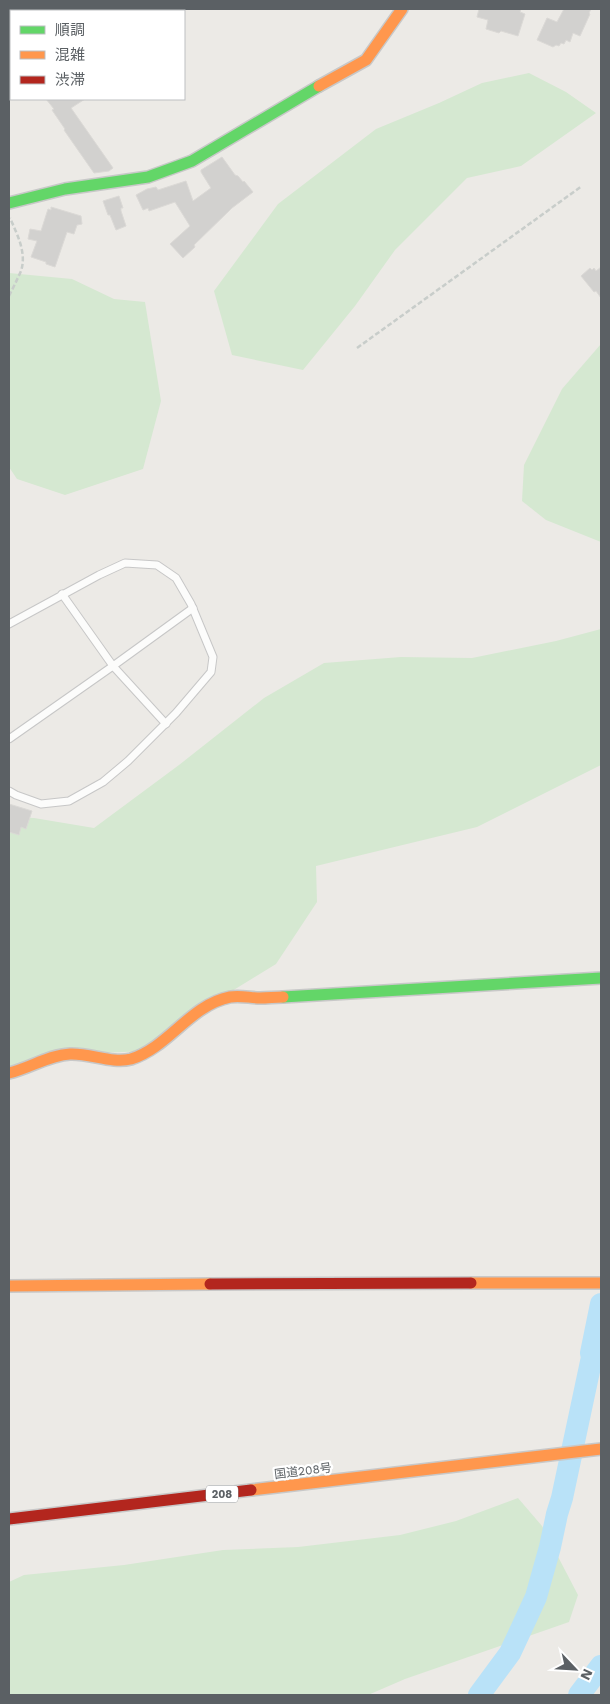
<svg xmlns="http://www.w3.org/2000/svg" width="610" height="1704" viewBox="0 0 610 1704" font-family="'Work Sans','Noto Sans JP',sans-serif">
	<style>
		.green { fill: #d5e8d1 }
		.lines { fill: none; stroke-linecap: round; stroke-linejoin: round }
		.river { stroke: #b9e2f8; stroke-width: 22 }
		.building { fill: #d2d1cf; stroke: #dbd9d6 }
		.lane-casing { stroke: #c7c7c7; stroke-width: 9 }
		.fast-casing { stroke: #c8c8c8; stroke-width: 14 }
		.slow-casing { stroke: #c8c8c8; stroke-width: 14 }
		.jam-casing { stroke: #c8c8c8; stroke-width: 14 }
		.path { stroke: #c8cdca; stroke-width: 2.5; stroke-dasharray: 5 2.5; stroke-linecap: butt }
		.lane { stroke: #fcfcfb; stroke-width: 7 }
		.fast { stroke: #63d668; stroke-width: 11 }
		.slow { stroke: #ff974d; stroke-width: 11 }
		.jam { stroke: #b3261e; stroke-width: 11 }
		.labels { text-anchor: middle; stroke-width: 4.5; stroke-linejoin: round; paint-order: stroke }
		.shield { fill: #fff; stroke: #8c9092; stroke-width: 1 }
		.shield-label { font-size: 11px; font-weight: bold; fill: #5b6064 }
		.street-label { font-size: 12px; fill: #5b6064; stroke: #fff }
	</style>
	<rect width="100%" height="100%" fill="#eceae6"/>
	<g class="green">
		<polygon points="529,73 566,92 596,113 521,166 467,178 395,250 355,306 303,370 232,355 214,291 278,204 376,129 439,103 482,83"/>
		<polygon points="9,273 72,279 114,299 145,302 161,401 143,469 65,495 17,479 9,467"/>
		<polygon points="601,344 601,542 546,520 522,501 524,465 562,389"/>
		<polygon points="601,629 601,765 477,827 316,866 317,902 276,964 206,1007 150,1051 69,1054 9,1073 9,817 34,818 94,828 179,765 264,698 324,663 401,657 472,658 556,641"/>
		<polygon points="518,1498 542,1526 578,1595 569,1622 405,1679 368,1695 9,1695 9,1582 24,1575 124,1565 223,1550 298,1547 400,1535 456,1521"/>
	</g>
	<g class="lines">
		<g class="river">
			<polyline points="479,1695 510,1653 536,1597 550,1547 557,1514 562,1498 592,1357 591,1353 601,1304"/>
			<polyline points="579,1695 601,1666"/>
		</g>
	</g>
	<g class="building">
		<polygon points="479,9 521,9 520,12 525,14 518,36 501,31 499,33 486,29 488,20 477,17"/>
		<polygon points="564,9 591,9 589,13 590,14 580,36 573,33 570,42 566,40 564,44 561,43 559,46 556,45 553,47 537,40 547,18 557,22"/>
		<polygon points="46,99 85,99 71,108 113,168 109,171 94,173 64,130 65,129 52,110 54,109"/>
		<polygon points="222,157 235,175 238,176 243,182 244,181 253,192 232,208 194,245 195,247 183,258 170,244 190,226 175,202 149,211 148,208 143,210 136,195 147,189 156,187 158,190 186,181 193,201 211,188 201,172 201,170"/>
		<polygon points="119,196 123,208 121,208 121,211 126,226 116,230 110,215 108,215 103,201"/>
		<polygon points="51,207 81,216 82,224 77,225 74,234 67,232 55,267 46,264 46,262 31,257 37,241 28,239 30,229 41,231 48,209 51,210"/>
		<polygon points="601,267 601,298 596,291 594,292 581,276 590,268 592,270 594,268 596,271"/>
		<polygon points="9,804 32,811 26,829 21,827 19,835 9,832"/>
	</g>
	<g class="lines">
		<g class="lane-casing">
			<g id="lane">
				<polyline points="62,594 113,666 193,608"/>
				<polyline points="9,624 99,575 125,563 157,565 176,578 191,604 213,657 211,672 176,713 128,761 103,782 69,801 41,804 16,795 9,791"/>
				<polyline points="9,739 113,666 166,724"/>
			</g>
		</g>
		<g class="fast-casing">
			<g id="fast">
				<polyline points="9,203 65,189 148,177 192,161 319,86"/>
				<polyline points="283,997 601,978"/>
			</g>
		</g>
		<g class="slow-casing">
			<g id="slow">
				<polyline points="319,86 366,60 402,9"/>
				<path d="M9,1073C30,1068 49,1055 70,1054C90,1053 112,1064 131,1059C169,1047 190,1005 230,997C240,995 250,998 260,998C268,998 275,997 283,997"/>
				<polyline points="471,1283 601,1283"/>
				<polyline points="9,1286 210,1284"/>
				<polyline points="251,1490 601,1449"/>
			</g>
		</g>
		<g class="jam-casing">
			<g id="jam">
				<polyline points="210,1284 471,1283"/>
				<polyline points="9,1519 251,1490"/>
			</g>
		</g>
		<g class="path">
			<path d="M9,296C13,288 17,280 21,271C27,253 17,234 10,218"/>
			<polyline points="357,348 582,186"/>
		</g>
		<use href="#lane" class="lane"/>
		<use href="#fast" class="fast"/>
		<use href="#slow" class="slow"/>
		<use href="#jam" class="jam"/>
	</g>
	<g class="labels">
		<rect class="shield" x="206" y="1485.5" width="32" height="17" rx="4"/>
		<g class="shield-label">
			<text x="222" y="1498">208</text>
		</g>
		<g class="street-label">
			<text transform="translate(303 1471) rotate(-7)" y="4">国道208号</text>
		</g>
	</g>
	<rect width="610" height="1704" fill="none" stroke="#5b6064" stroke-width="20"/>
	<rect x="10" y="10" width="175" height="90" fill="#ffffff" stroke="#bdbfc1"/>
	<rect x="20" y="26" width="25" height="8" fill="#63d668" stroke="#bdbfc1"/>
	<text x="55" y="35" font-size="15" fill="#5b6064">順調</text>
	<rect x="20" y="51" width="25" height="8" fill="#ff974d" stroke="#bdbfc1"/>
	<text x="55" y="60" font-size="15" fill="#5b6064">混雑</text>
	<rect x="20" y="76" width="25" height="8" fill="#b3261e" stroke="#bdbfc1"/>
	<text x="55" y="85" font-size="15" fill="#5b6064">渋滞</text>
	<g transform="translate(575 1669) rotate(115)" stroke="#ffffff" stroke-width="4" paint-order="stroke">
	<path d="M0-4L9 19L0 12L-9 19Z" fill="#5b6064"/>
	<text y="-8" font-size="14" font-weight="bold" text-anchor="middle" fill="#5b6064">N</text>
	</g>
</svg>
